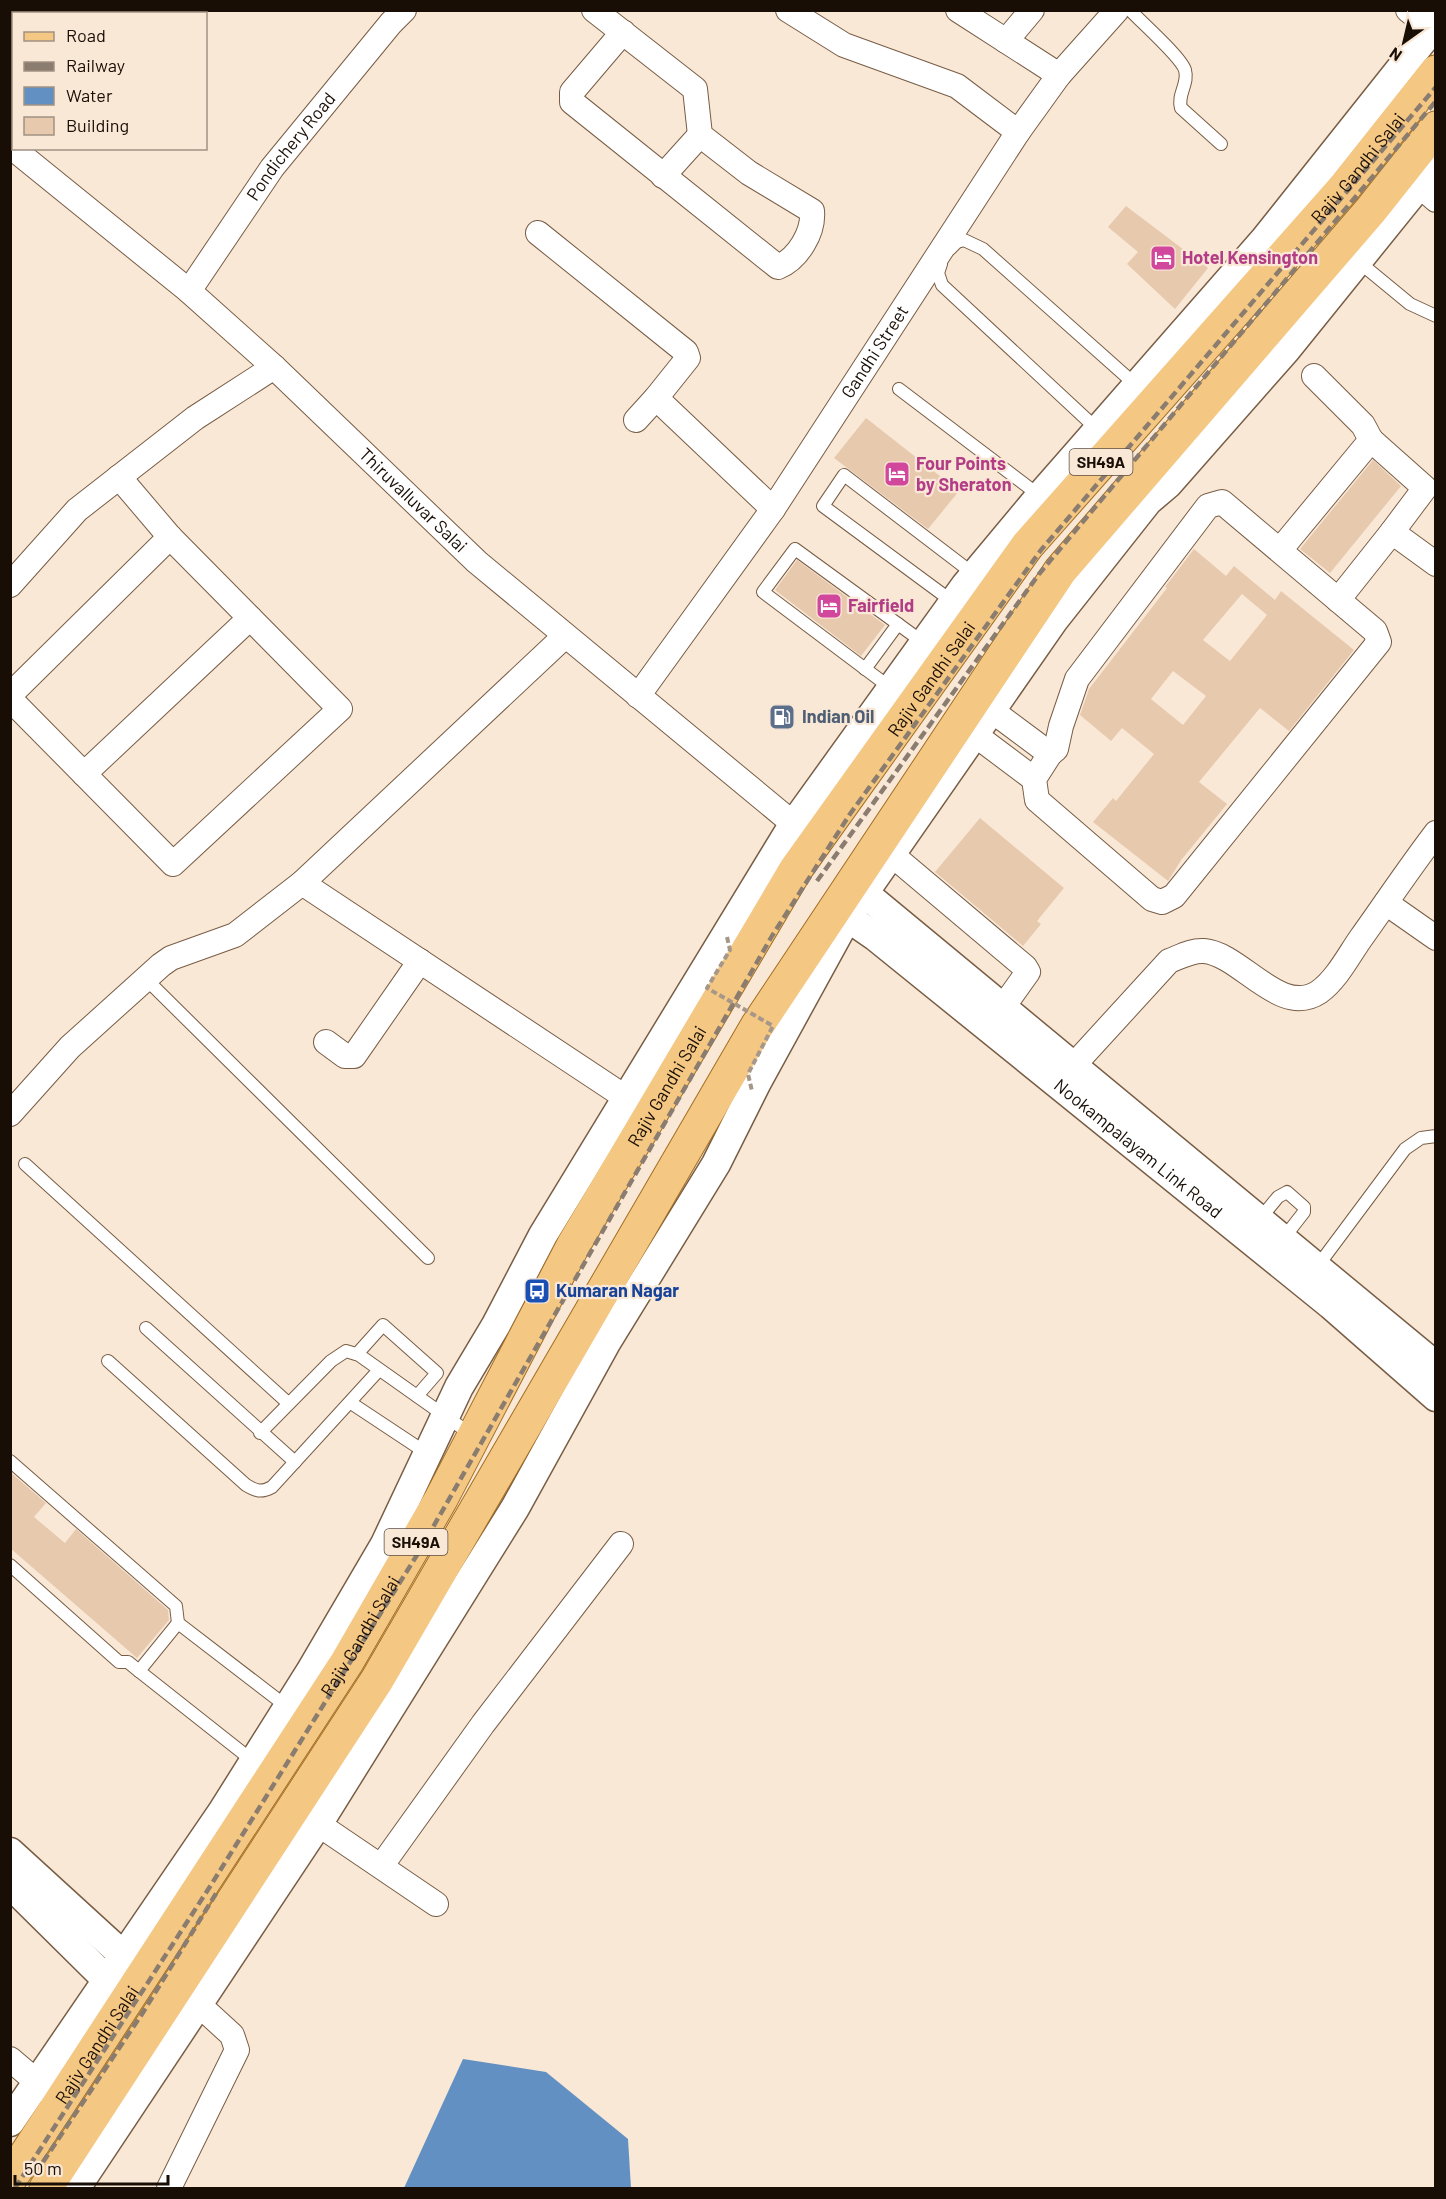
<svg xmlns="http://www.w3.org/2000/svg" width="1446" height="2199" viewBox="0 0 1446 2199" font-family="Barlow,sans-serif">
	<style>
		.water { fill: #6390c2 }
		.building { fill: #e7c9ae; fill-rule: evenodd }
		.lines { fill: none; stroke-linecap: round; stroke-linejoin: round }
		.service-casing { stroke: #785d45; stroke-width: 14 }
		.minor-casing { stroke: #785d45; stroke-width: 26 }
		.tertiary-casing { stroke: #785d45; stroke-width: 31 }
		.primary-casing { stroke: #a26e21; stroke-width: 35 }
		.service { stroke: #fff; stroke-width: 12 }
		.minor { stroke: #fff; stroke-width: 24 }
		.tertiary { stroke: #fff; stroke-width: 28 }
		.primary { stroke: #f4c783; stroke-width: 33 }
		.rail { stroke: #8a7c6f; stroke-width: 4.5; stroke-dasharray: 9 4.5; stroke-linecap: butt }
		.path-bridge { stroke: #a69789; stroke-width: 4; stroke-dasharray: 6 3; stroke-linecap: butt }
		.labels { text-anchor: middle; stroke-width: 4.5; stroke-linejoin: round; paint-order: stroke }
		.shield { fill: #fae8d7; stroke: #5c4f45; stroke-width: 1.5 }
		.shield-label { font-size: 16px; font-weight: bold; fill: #190e06 }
		.street-label { font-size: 18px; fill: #190e06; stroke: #fae8d7 }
		.hotel-label { font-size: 18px; font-weight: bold; fill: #b23c85; stroke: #fae8d7; text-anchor: start }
		.service-label { font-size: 18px; font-weight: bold; fill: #4e5e75; stroke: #fae8d7; text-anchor: start }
		.transit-label { font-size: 18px; font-weight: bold; fill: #164399; stroke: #fae8d7; text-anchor: start }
	</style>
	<rect width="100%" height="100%" fill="#fae8d7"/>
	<polygon class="water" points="463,2059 546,2072 628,2139 631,2188 404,2188"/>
	<g class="building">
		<polygon points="1126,206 1208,268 1175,309 1127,264 1138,252 1108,227"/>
		<polygon points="866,418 959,491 928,529 834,458"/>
		<polygon points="1373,460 1401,486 1330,573 1300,549"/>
		<path d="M1194,549L1226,576L1234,566L1275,600L1281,591L1354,650L1289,731L1260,708L1199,782L1227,804L1182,859L1168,881L1093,822L1113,798L1116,801L1154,754L1122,728L1111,741L1080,715L1089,689L1167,588L1165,587ZM1242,594L1267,615L1230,661L1203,640ZM1173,671L1206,696L1183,725L1151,699Z"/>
		<polygon points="797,560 885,625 861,656 775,590"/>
		<polygon points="980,818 1064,888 1037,921 1041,924 1023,946 935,872"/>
		<polygon points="10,1472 46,1503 34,1517 65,1543 76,1529 168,1610 169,1620 137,1658 10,1548"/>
	</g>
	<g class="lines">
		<g class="service-casing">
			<g id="service">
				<path d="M1130,10C1141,22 1181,57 1185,70C1189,84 1177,94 1181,108L1221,144"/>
				<polyline points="950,249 957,242 964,240 983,249 1137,386"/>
				<polyline points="1359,262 1410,304 1436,316"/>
				<polyline points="941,264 938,273 942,285 1098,430"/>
				<polyline points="899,389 1040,496"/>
				<polyline points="953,602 823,506 844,475 975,575"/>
				<polyline points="865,669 898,624"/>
				<polyline points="892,689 763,592 795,549 924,643"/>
				<polyline points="146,979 428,1258"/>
				<polyline points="25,1164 288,1403"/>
				<polyline points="1259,1220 1278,1197 1287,1192 1304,1207 1304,1212 1283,1239"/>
				<polyline points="1317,1267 1405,1149 1421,1138 1436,1136"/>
				<polyline points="146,1328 295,1462"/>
				<polyline points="357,1354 383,1325 437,1373 417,1396"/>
				<path d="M108,1361L246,1485C256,1491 261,1493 272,1487L379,1370"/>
				<polyline points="351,1403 428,1454"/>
				<polyline points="260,1433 331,1361 346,1351 359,1355 472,1435"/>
				<polyline points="10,1461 176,1606 178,1623"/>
				<polyline points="10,1565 119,1662 128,1662 139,1671"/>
				<polyline points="253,1761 139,1671 178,1623 286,1706"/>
			</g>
		</g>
		<g class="minor-casing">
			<g id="minor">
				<path d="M594,10L695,89L700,135L749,173L812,211C814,232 798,259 778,267L572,102V92L623,32"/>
				<polyline points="788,10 844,45 957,86 1018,132"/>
				<polyline points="958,10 1059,75"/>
				<polyline points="1408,10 1432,29"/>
				<polyline points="1006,41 1032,10"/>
				<path id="s1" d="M10,146L189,291L274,367L477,562L807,835"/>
				<polyline points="663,176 700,135"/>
				<polyline points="1419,185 1436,200"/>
				<polyline points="538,233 686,352 688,358 656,398 773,509"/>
				<path id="s2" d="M189,291L272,168L391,23L404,10"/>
				<polyline points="636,420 656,398"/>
				<polyline points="1371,440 1425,488 1392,532 1436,564"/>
				<polygon points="1222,502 1375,631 1379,642 1174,896 1162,902 1152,899 1037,800 1034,779 1050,754 1056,749 1061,726 1077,679 1208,506"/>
				<polyline points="1280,550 1371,440 1363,425 1314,376"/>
				<polyline points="10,585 77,510 195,418 274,367"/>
				<polyline points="1338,600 1392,532"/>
				<polyline points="10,695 170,537"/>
				<path id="s3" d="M638,696L773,509L1018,132L1059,75L1117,10"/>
				<polyline points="10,699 173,864 340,709 170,537 119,477"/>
				<polyline points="991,710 1050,754"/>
				<polyline points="974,734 1034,779"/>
				<polyline points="84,774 250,618"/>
				<polyline points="891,854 1025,967 1028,972 1003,1007"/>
				<polyline points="302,883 640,1107"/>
				<polyline points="1386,903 1436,938"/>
				<polyline points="326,1042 345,1056 354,1056 420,961"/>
				<path d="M1073,1066L1169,961C1180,957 1191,950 1204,951C1241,954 1280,1018 1319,992C1337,979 1349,955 1361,938C1386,903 1410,867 1436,833"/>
				<polyline points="10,1114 70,1047 161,965 171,958 235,935 302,883 565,636"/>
				<polyline points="318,1824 436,1904"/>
				<polyline points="382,1865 483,1724 621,1544"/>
				<polyline points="10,2059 50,2093"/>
				<polyline points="169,2188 237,2050 232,2035 197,2003"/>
			</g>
		</g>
		<g class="tertiary-casing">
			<g id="tertiary">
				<polyline points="850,885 864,893 1436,1366"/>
				<path id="s4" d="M834,908L876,937L1331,1305L1436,1397"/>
				<polyline points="10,1852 125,1957"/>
				<polyline points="10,1884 107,1980"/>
				<polyline points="10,2122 222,1812 310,1672 385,1544 459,1387 496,1325 543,1235 793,825 965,586 1040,496 1265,239 1436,24"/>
				<polyline points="76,2188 318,1824 515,1508 606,1343 716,1164 757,1082 848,916 1054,620 1148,501 1168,484 1286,350 1436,164"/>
			</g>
		</g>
		<g class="primary-casing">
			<g id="primary">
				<path id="s5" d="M10,2179L347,1662L441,1499L574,1244L796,869L1027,546L1344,188L1436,72"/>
				<polyline points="46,2188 377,1680 757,1026 1060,571 1371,210 1436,128"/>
			</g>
		</g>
		<use href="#service" class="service"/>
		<use href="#minor" class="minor"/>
		<use href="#tertiary" class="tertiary"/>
		<use href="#primary" class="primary"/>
		<g class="rail">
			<polyline points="817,881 1039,574 1436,101"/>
			<polyline points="43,2162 142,2014 217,1892"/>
			<polyline points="15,2188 211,1885 417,1555 772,936 850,814 1041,550 1436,87"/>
		</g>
		<polyline class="path-bridge" points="727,937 730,950 707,988 773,1026 748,1074 752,1091"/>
	</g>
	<defs>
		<g id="hotel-square" transform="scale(1.35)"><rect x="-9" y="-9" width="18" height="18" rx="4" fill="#d1479c" stroke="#fae8d7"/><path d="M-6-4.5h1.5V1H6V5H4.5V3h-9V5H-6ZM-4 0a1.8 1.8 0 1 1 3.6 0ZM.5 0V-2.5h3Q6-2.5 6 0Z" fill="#fff"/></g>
		<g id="fuel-square" transform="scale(1.35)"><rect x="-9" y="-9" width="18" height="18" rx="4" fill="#5c6f8a" stroke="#fae8d7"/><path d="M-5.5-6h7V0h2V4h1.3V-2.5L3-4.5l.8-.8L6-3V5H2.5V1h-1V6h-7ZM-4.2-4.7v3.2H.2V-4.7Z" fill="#fff"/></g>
		<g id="bus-square" transform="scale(1.35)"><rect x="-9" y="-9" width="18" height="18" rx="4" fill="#1a4fb4" stroke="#fae8d7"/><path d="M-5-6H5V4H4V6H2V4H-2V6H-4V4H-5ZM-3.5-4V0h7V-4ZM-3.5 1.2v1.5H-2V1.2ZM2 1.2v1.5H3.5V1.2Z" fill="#fff"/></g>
	</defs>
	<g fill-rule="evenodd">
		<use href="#hotel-square" x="1163" y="258"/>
		<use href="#hotel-square" x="897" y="474"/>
		<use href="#hotel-square" x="829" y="606"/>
		<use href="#fuel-square" x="782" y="717"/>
		<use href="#bus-square" x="537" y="1291"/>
	</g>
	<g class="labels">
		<g class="shield">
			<rect x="1069.5" y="449" width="63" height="26" rx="4.5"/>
			<rect x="384.5" y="1529" width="63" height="26" rx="4.5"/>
		</g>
		<g class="shield-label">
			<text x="1101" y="468">SH49A</text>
			<text x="416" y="1548">SH49A</text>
		</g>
		<g class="street-label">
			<text dy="6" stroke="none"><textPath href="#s2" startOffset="177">Pondichery Road</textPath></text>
			<text dy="6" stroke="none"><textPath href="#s5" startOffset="2428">Rajiv Gandhi Salai</textPath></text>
			<text dy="6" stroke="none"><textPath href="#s3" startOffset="418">Gandhi Street</textPath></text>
			<text dy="6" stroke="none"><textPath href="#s1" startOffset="537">Thiruvalluvar Salai</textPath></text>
			<text dy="6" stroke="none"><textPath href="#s5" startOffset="1762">Rajiv Gandhi Salai</textPath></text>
			<text dy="6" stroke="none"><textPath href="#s5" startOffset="1276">Rajiv Gandhi Salai</textPath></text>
			<text dy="6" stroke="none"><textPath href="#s4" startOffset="388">Nookampalayam Link Road</textPath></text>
			<text dy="6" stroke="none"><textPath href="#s5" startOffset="646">Rajiv Gandhi Salai</textPath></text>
			<text dy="6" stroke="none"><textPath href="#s5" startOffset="160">Rajiv Gandhi Salai</textPath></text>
		</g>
		<g class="hotel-label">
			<text x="1182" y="264">Hotel Kensington</text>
			<text x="916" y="470">Four Points<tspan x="916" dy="21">by Sheraton</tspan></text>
			<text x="848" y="612">Fairfield</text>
		</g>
		<g class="service-label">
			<text x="802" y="723">Indian Oil</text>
		</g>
		<g class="transit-label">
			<text x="556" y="1297">Kumaran Nagar</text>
		</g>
	</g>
	<rect width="1446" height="2199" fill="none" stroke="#190e06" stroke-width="24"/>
	<rect x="12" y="12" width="195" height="138" fill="#fae8d7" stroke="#a09183" stroke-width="1.5"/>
	<rect x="24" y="32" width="30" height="9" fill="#f4c783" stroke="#a09183" stroke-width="1.5"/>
	<text x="66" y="42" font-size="18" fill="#190e06">Road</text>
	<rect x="24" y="62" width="30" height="9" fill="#8a7c6f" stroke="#a09183" stroke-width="1.5"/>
	<text x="66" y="72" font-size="18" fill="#190e06">Railway</text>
	<rect x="24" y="87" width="30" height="18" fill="#6390c2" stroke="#a09183" stroke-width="1.5"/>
	<text x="66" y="102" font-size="18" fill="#190e06">Water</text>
	<rect x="24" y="117" width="30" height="18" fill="#e7c9ae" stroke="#a09183" stroke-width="1.5"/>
	<text x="66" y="132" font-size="18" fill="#190e06">Building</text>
	<g transform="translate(1404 42) rotate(214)" stroke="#fae8d7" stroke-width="4.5" paint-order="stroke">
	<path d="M0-4.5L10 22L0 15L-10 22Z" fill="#190e06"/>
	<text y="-9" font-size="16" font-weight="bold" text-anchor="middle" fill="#190e06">N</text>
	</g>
	<path d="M15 2175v9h153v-9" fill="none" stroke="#190e06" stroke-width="3"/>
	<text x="24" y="2175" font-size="18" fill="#190e06" stroke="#fae8d7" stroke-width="4.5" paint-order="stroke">50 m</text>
</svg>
